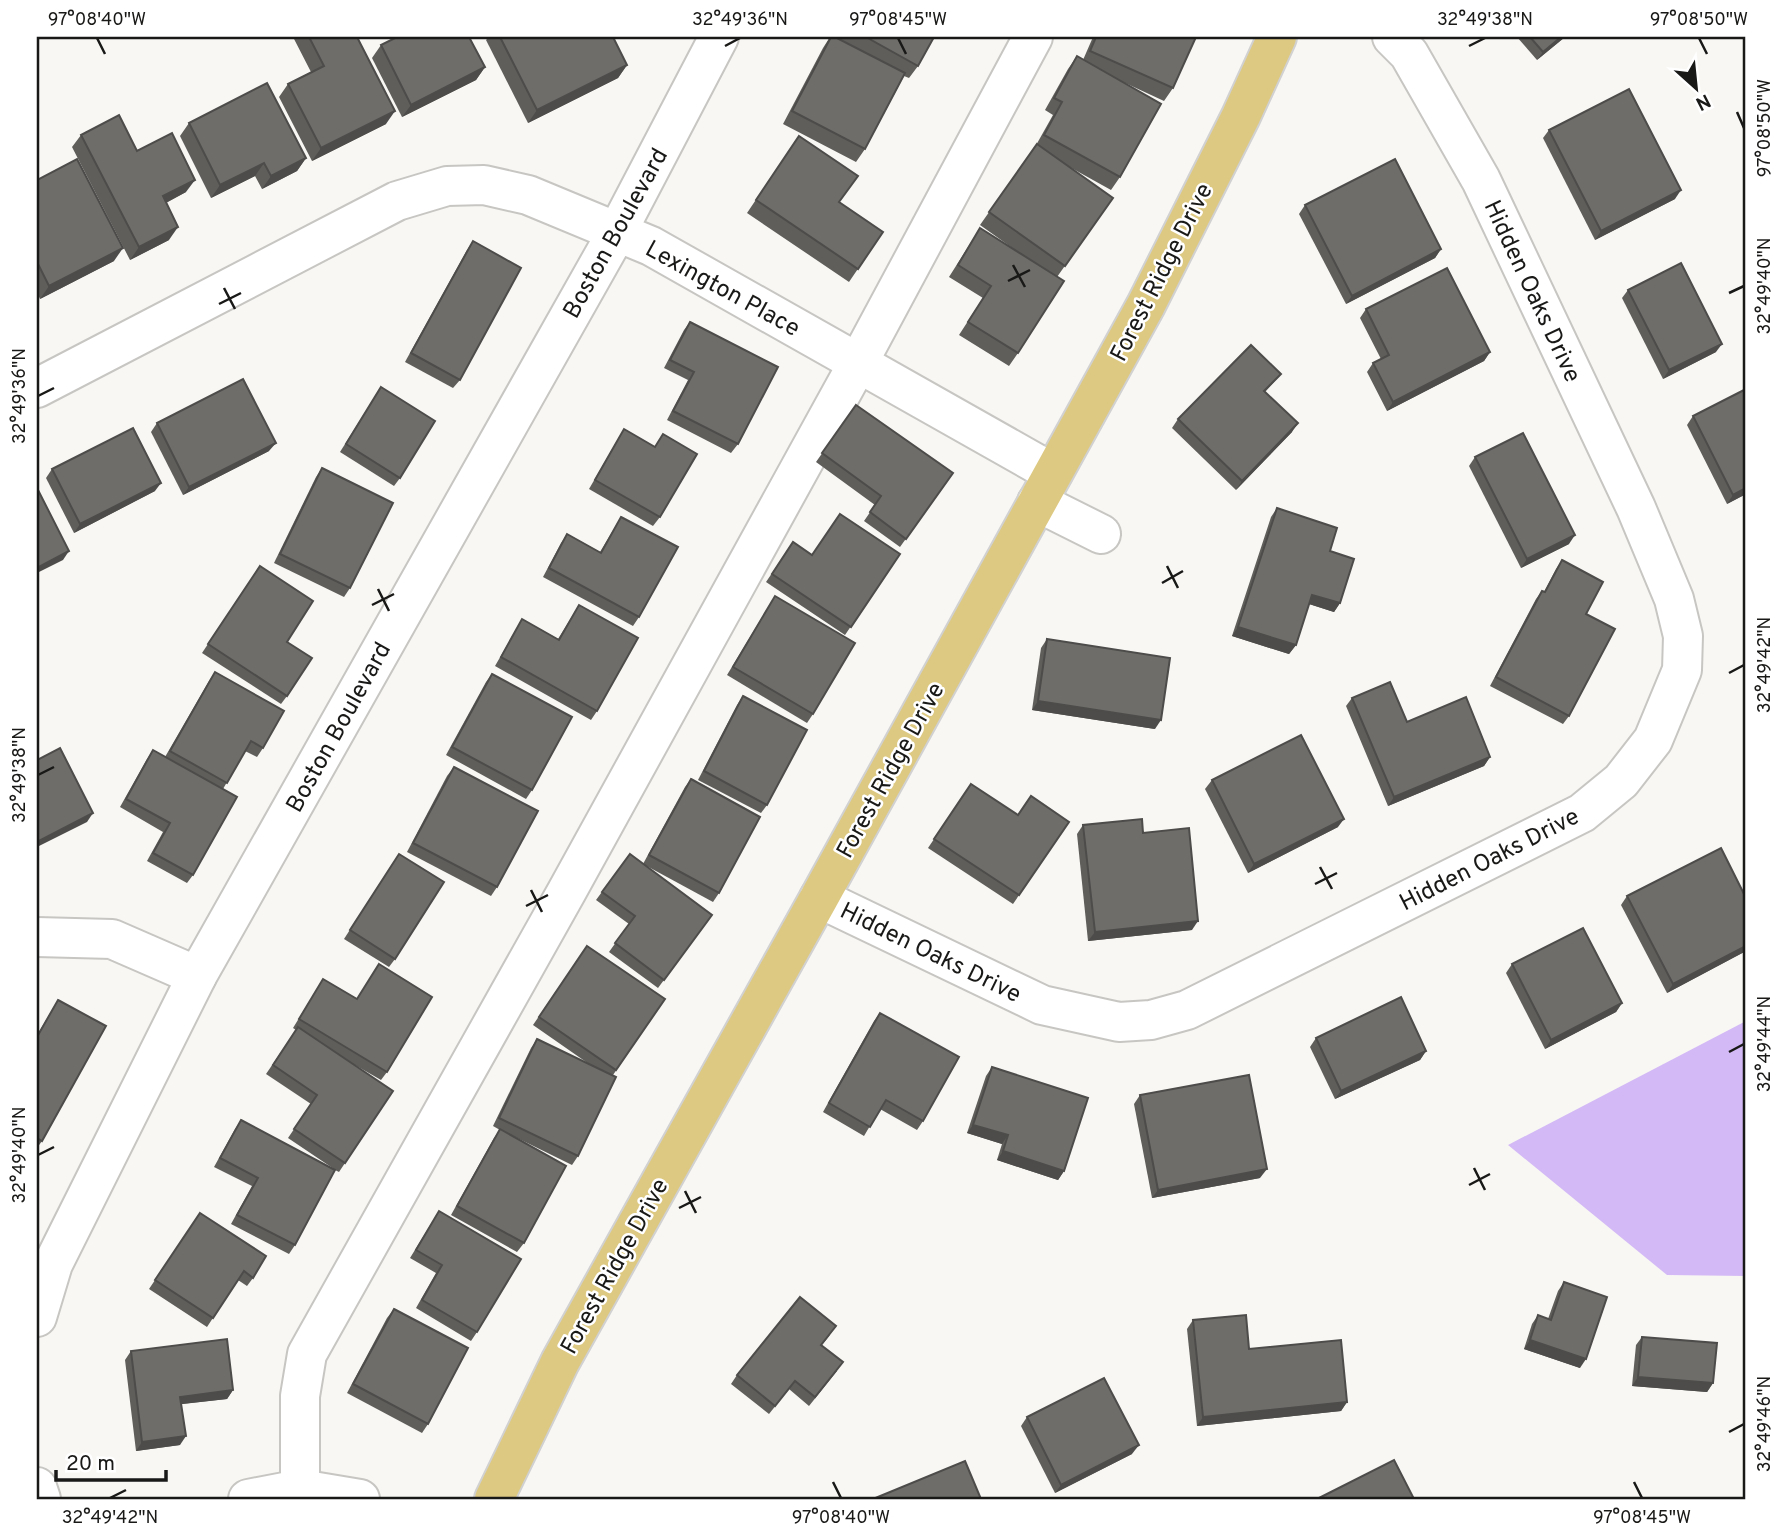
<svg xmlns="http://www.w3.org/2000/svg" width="1783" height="1536" viewBox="0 0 1783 1536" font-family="Overpass,sans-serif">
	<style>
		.green { fill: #d3b9f5 }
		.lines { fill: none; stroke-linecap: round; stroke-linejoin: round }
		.minor-casing { stroke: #c7c6c3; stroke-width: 42 }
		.major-casing { stroke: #d1d1d1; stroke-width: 42 }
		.minor { stroke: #fff; stroke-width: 38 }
		.major { stroke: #ddc982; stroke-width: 38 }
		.wall { fill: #5f5e5b }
		.shaded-wall { fill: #4d4c4a }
		.building { fill: #6e6d6a; stroke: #4d4c4a; stroke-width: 2 }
		.ticks { fill: none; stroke: #191918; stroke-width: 2.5 }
		.labels { text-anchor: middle; stroke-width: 5; stroke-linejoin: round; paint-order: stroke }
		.street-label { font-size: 24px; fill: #191918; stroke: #fff }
		.neatline { fill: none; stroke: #191918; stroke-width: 2.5 }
		.ticks-label { font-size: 18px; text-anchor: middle; fill: #191918 }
	</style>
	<rect width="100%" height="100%" fill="#f8f7f4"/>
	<polygon class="green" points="1746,1021 1746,1276 1667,1275 1508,1145"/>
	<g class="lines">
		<g class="minor-casing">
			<g id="minor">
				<polyline points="37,388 397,201 447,186 484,185 528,195 651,246 1053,473"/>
				<polyline points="1037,502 1101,534"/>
				<polyline points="819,898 1042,1005 1119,1022 1151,1020 1187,1010 1582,813 1621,781 1653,740 1682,670 1683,636 1674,599 1636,508 1481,180 1409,54 1392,37"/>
				<polyline points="37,937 112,939 197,976"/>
				<polyline points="37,1317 53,1264 197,976 617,232 719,37"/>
				<polyline points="37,1487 41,1499"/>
				<polyline points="300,1489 300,1396 307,1354 567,891 858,363 1033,37"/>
				<polyline points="248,1499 300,1489 360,1499"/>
			</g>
		</g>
		<g class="major-casing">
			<polyline id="major" points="494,1499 560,1362 819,898 1146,305 1241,116 1277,37"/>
		</g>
		<use href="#minor" class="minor"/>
		<use href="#major" class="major"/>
	</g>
	<g class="wall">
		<polygon points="293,37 357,37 386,124 312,161 279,97 288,84 311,72"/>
		<polygon points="489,37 613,37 627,65 618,78 528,123 486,40"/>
		<polygon points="830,37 934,37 918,66 909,78 904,76 865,149 856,162 783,124 823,48"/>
		<polygon points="1093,37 1196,37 1173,88 1164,101 1123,82 1120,177 1111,190 1066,165 1113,198 1057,277 1018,353 1009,366 959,335 983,298 949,277 980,228 1021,254 980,225 1035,147 1053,115 1045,110 1068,69 1077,56 1083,60"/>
		<polygon points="1517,37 1565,37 1537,60"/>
		<polygon points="381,45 485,67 476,80 402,117 372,58"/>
		<polygon points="189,123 306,158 297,171 262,189 255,176 211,198 180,136"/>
		<polygon points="1549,130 1675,199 1595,240 1543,138"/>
		<polygon points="81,135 137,151 186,192 166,203 169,240 130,260 72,147"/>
		<polygon points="799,136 839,202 883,232 849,282 747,213"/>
		<polygon points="37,180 114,261 40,299 37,292"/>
		<polygon points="1305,205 1441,249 1435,258 1346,304 1299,214"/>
		<polygon points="473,241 460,380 453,388 405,362 467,250"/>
		<polygon points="1628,290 1716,352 1663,379 1622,298"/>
		<polygon points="1366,309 1490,352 1484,361 1387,411 1367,372 1373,363 1381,359 1360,318"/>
		<polygon points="690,322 738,444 731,453 667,420 688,380 664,368 684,330"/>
		<polygon points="1281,374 1274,382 1265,392 1292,432 1236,490 1172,428 1178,419"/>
		<polygon points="381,387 400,478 394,486 340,452"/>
		<polygon points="1746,389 1746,494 1727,504 1687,425 1693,416"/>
		<polygon points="856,405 953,473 900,547 864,521 875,505 816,462"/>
		<polygon points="157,423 269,451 183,495 151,432"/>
		<polygon points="624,429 655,447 660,517 653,526 589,489"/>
		<polygon points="1475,457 1569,544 1521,568 1469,466"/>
		<polygon points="322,468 350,588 344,597 274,563 316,477"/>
		<polygon points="52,469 155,491 74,533 46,478"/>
		<polygon points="1277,508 1330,551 1340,603 1334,612 1309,604 1296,645 1289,654 1232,636 1271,517"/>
		<polygon points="621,517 639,617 633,626 543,577 561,543 567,534 600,552"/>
		<polygon points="793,542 812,555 900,554 845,635 766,582"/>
		<polygon points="1562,560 1586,614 1569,716 1563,724 1490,686 1536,599 1542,591 1544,592 1556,569"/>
		<polygon points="260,566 287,642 287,696 281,704 202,653"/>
		<polygon points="775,596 813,714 807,723 727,675"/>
		<polygon points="579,605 597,711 591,720 495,666 522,619 558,639"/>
		<polygon points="1047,639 1155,729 1032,710 1041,648"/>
		<polygon points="215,672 263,748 257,757 245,751 223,789 193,875 187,883 147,861 163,832 120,807 147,759 153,750 165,757 209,681"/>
		<polygon points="492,674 532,790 526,799 446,755 486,682"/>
		<polygon points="743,696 767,805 761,813 698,780 737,705"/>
		<polygon points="1352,698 1407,722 1490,757 1484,766 1388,806 1346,706"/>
		<polygon points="454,767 497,887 491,896 407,852 447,776"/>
		<polygon points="691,779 719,893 713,902 643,864 685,787"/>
		<polygon points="1212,780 1338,827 1248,873 1205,789"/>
		<polygon points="971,784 1018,815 1069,822 1013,904 928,848"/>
		<polygon points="1083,825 1143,833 1192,930 1088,941 1077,834"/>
		<polygon points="630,854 712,915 658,988 609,952 629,924 596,900"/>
		<polygon points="393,863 395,959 389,967 344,939"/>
		<polygon points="1627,896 1746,898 1746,951 1667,993 1621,905"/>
		<polygon points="587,946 665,999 613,1075 578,1156 572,1165 503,1131 524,1243 517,1252 451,1215 494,1138 500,1130 493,1126 531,1048 537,1039 589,1064 533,1025"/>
		<polygon points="379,964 387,1072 381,1080 348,1061 393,1091 339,1172 335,1170 295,1245 289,1254 231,1224 252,1186 214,1167 235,1129 241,1120 334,1169 288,1138 311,1104 266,1074 296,1030 293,1028 323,979 357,999"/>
		<polygon points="1512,964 1622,1003 1616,1012 1545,1049 1506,973"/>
		<polygon points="58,1000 42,1141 37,1148 37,1035"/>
		<polygon points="880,1013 923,1121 917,1130 880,1109 864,1136 823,1112 874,1021"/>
		<polygon points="1316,1038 1426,1051 1420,1060 1335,1099 1310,1047"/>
		<polygon points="992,1067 1064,1171 1058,1180 997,1160 1002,1144 967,1133 986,1076"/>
		<polygon points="1140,1095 1260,1178 1152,1198 1134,1104"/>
		<polygon points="439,1211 477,1332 471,1341 416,1308 436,1273 410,1258"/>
		<polygon points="200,1213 253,1278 247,1286 238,1280 207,1327 149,1289"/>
		<polygon points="1564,1282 1580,1368 1524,1349 1532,1324 1538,1315 1548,1319 1558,1291"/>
		<polygon points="394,1309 428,1424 422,1433 347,1393 387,1318"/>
		<polygon points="1193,1320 1249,1349 1347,1402 1341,1411 1197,1426 1187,1329"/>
		<polygon points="830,1335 822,1345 837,1371 809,1406 789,1389 769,1414 731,1384 737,1375"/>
		<polygon points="1642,1337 1713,1383 1707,1392 1632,1386 1636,1345"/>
		<polygon points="131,1351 233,1390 227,1399 181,1404 180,1445 136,1451 125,1360"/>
		<polygon points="1027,1417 1132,1454 1055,1493 1021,1426"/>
	</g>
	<g class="shaded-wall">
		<polygon points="1561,37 1565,37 1537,60 1543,52"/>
		<polygon points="627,65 618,78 528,123 537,110"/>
		<polygon points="485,67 476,80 402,117 411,105"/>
		<polygon points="395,111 386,124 312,161 321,148"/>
		<polygon points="306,158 297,171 262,189 271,176"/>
		<polygon points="264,163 255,176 211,198 220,185"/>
		<polygon points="195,180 186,192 154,209 163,196"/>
		<polygon points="1681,190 1675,199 1595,240 1601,231"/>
		<polygon points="178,227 169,240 130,260 139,247"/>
		<polygon points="123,248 114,261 40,299 49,286"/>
		<polygon points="1441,249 1435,258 1346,304 1352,296"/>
		<polygon points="1722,344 1716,352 1663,379 1669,370"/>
		<polygon points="1490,352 1484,361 1387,411 1393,402"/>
		<polygon points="1298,423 1292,432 1236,490 1242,481"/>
		<polygon points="276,443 269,451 183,495 189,487"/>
		<polygon points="161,483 155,491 74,533 80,524"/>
		<polygon points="1746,488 1746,494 1727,504 1733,495"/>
		<polygon points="1575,535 1569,544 1521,568 1527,559"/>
		<polygon points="69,551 63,560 37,573 37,568"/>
		<polygon points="1312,595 1340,603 1334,612 1306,603"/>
		<polygon points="1238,627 1296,645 1289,654 1232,636"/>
		<polygon points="1038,701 1161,720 1155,729 1032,710"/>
		<polygon points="1490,757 1484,766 1388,806 1394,797"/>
		<polygon points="93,813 87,822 37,847 37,842"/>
		<polygon points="1344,819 1338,827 1248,873 1254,864"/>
		<polygon points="1198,921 1192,930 1088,941 1095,932"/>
		<polygon points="1746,946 1746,951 1667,993 1673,984"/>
		<polygon points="1622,1003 1616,1012 1545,1049 1551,1040"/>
		<polygon points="1426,1051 1420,1060 1335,1099 1341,1091"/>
		<polygon points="973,1125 1008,1135 1002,1144 967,1133"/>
		<polygon points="1003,1151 1064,1171 1058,1180 997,1160"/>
		<polygon points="1267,1169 1260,1178 1152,1198 1158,1190"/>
		<polygon points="1530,1340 1586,1359 1580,1368 1524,1349"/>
		<polygon points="1638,1377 1713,1383 1707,1392 1632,1386"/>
		<polygon points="233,1390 227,1399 174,1405 180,1397"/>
		<polygon points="1347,1402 1341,1411 1197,1426 1203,1417"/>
		<polygon points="186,1436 180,1445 136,1451 142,1442"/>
		<polygon points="1139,1445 1132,1454 1055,1493 1061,1485"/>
	</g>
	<g class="building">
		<polygon points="309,37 357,37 395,111 321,148 288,84 324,66"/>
		<polygon points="397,37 469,37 485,67 411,105 381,45"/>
		<polygon points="500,37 613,37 627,65 537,110"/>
		<polygon points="831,37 835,37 905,73 865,149 792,111"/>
		<polygon points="866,37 934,37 918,66"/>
		<polygon points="1096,37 1196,37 1173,88 1090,51"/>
		<polygon points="1530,37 1561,37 1543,52"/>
		<polygon points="1077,56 1161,104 1120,177 1044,135 1062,102 1054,98"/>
		<polygon points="267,83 306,158 271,176 264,163 220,185 189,123"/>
		<polygon points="1629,89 1681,190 1601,231 1549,130"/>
		<polygon points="119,115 137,151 172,133 195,180 163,196 178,227 139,247 81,135"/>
		<polygon points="799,136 858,176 839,202 883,232 858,269 756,200"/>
		<polygon points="1037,144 1113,198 1065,266 989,212"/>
		<polygon points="77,159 123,248 49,286 37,262 37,180"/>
		<polygon points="1395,159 1441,249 1352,296 1305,205"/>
		<polygon points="980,228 1064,281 1018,353 968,322 991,286 958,265"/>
		<polygon points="473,241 521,268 460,380 411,353"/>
		<polygon points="1681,263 1722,344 1669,370 1628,290"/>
		<polygon points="1447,268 1490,352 1393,402 1373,363 1389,355 1366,309"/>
		<polygon points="690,322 778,367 738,444 673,411 694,372 670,360"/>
		<polygon points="1251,345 1281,374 1264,391 1298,423 1242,481 1178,419"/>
		<polygon points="243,379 276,443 189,487 157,423"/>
		<polygon points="381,387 435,421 400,478 346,444"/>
		<polygon points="1746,389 1746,488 1733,495 1693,416"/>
		<polygon points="856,405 953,473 906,539 870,512 881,496 822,453"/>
		<polygon points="133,428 161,483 80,524 52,469"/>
		<polygon points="624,429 655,447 663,434 697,454 660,517 595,480"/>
		<polygon points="1523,433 1575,535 1527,559 1475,457"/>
		<polygon points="322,468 393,503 350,588 280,554"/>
		<polygon points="37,488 69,551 37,568"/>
		<polygon points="1277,508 1337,528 1330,551 1354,559 1340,603 1312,595 1296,645 1238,627"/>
		<polygon points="840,514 900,554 851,627 772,574 793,542 812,555"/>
		<polygon points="621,517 678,547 639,617 549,568 567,534 601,553"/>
		<polygon points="1562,560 1603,582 1586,614 1615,629 1569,716 1496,677 1542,591 1545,592"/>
		<polygon points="260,566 313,601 287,642 312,658 287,696 208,644"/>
		<polygon points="775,596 855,643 813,714 733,667"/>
		<polygon points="579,605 638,638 597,711 501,657 522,619 559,640"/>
		<polygon points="1047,639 1170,658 1161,720 1038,701"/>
		<polygon points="215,672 284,711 263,748 251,741 227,783 170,751"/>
		<polygon points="492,674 572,717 532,790 452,747"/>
		<polygon points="1390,682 1407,722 1466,697 1490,757 1394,797 1352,698"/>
		<polygon points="743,696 807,730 767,805 704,771"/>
		<polygon points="1301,735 1344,819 1254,864 1212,780"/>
		<polygon points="60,748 93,813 37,842 37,760"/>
		<polygon points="153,750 237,797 193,875 153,853 170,823 126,799"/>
		<polygon points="454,767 538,811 497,887 413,843"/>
		<polygon points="691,779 760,817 719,893 649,855"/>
		<polygon points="971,784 1018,815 1031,796 1069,822 1019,895 934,839"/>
		<polygon points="1142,819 1143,833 1189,828 1198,921 1095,932 1083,825"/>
		<polygon points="1721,848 1746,898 1746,946 1673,984 1627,896"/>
		<polygon points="399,854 444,882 395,959 350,930"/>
		<polygon points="630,854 712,915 664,980 615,943 635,916 602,892"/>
		<polygon points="1583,928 1622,1003 1551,1040 1512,964"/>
		<polygon points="587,946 665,999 616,1070 539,1017"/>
		<polygon points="379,964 432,997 387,1072 299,1019 323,979 357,999"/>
		<polygon points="1401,997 1426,1051 1341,1091 1316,1038"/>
		<polygon points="58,1000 106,1026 42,1141 37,1138 37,1037"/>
		<polygon points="880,1013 959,1057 923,1121 886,1100 870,1127 829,1103"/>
		<polygon points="298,1027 393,1091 345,1163 294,1129 317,1095 273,1065"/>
		<polygon points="537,1039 616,1077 578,1156 499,1118"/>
		<polygon points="992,1067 1088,1098 1064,1171 1003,1151 1008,1135 973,1125"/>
		<polygon points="1249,1075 1267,1169 1158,1190 1140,1095"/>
		<polygon points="241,1120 335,1170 295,1245 237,1215 258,1178 220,1158"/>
		<polygon points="500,1129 566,1166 524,1243 457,1206"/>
		<polygon points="439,1211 521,1259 477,1332 422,1300 442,1265 416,1250"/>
		<polygon points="200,1213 266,1256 253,1278 244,1271 213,1318 155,1280"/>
		<polygon points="1564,1282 1607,1297 1586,1359 1530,1340 1538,1315 1551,1320"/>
		<polygon points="800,1297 836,1326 821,1345 843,1362 815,1397 795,1381 775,1406 737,1375"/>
		<polygon points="394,1309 468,1348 428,1424 353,1384"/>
		<polygon points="1246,1315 1249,1349 1341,1340 1347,1402 1203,1417 1193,1320"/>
		<polygon points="1642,1337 1717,1343 1713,1383 1638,1377"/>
		<polygon points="227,1339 233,1390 180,1397 186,1436 142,1442 131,1351"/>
		<polygon points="1104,1378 1139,1445 1061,1485 1027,1417"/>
		<polygon points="1394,1460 1414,1499 1317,1499"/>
		<polygon points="965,1461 981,1499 873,1499"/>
	</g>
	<path class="ticks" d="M97,38L105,54M898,38L906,54M1699,38L1707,54M725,46L740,38M1469,46L1485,38M1737,112L1744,128M1013,265L1025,287M1008,281L1030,270M224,288L235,309M1729,293L1744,286M219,304L241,293M38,396L54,388M1167,566L1178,588M1162,583L1183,571M378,589L389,611M372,605L394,594M1729,673L1744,665M38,775L54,767M1320,867L1332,889M1315,884L1337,873M531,890L542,912M526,906L548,895M1729,1052L1744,1044M38,1155L54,1147M1474,1168L1485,1190M1469,1185L1490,1174M685,1191L696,1213M679,1208L701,1197M1729,1432L1744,1424M833,1482L841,1498M1634,1482L1642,1498M110,1498L126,1490"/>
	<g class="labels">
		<g class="street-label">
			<text transform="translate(615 233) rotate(-61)" y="8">Boston Boulevard</text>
			<text transform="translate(1161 272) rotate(-63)" y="8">Forest Ridge Drive</text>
			<text transform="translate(723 288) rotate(29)" y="8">Lexington Place</text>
			<text transform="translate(1533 291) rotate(65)" y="8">Hidden Oaks Drive</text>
			<text transform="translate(338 727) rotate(-61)" y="8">Boston Boulevard</text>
			<text transform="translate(890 770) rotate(-61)" y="8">Forest Ridge Drive</text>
			<text transform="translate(1489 859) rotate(-27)" y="8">Hidden Oaks Drive</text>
			<text transform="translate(931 952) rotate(26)" y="8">Hidden Oaks Drive</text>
			<text transform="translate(614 1266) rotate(-61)" y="8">Forest Ridge Drive</text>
		</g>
	</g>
	<rect width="1783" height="1536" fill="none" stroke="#ffffff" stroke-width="77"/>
	<g transform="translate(1696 88) rotate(153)" stroke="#ffffff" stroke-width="5" paint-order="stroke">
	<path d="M0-5L12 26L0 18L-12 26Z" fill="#191918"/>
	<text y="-10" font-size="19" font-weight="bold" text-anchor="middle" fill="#191918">N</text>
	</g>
	<path d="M56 1470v10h110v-10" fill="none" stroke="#191918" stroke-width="3.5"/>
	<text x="66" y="1470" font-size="21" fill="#191918" stroke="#ffffff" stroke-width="5" paint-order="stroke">20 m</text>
	<rect x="38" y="38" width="1706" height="1460" class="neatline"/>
	<g class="ticks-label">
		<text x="97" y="25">97°08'40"W</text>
		<text x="740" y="25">32°49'36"N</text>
		<text x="898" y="25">97°08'45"W</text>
		<text x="1485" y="25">32°49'38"N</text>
		<text x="1699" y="25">97°08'50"W</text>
		<text transform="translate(1764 128) rotate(-90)" y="6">97°08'50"W</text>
		<text transform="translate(1764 286) rotate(-90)" y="6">32°49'40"N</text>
		<text transform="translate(19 396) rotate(-90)" y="6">32°49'36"N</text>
		<text transform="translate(1764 665) rotate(-90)" y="6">32°49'42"N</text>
		<text transform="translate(19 775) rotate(-90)" y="6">32°49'38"N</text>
		<text transform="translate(1764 1044) rotate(-90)" y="6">32°49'44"N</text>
		<text transform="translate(19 1155) rotate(-90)" y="6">32°49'40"N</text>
		<text transform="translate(1764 1424) rotate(-90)" y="6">32°49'46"N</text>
		<text x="110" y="1523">32°49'42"N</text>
		<text x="841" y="1523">97°08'40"W</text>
		<text x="1642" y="1523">97°08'45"W</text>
	</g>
</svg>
